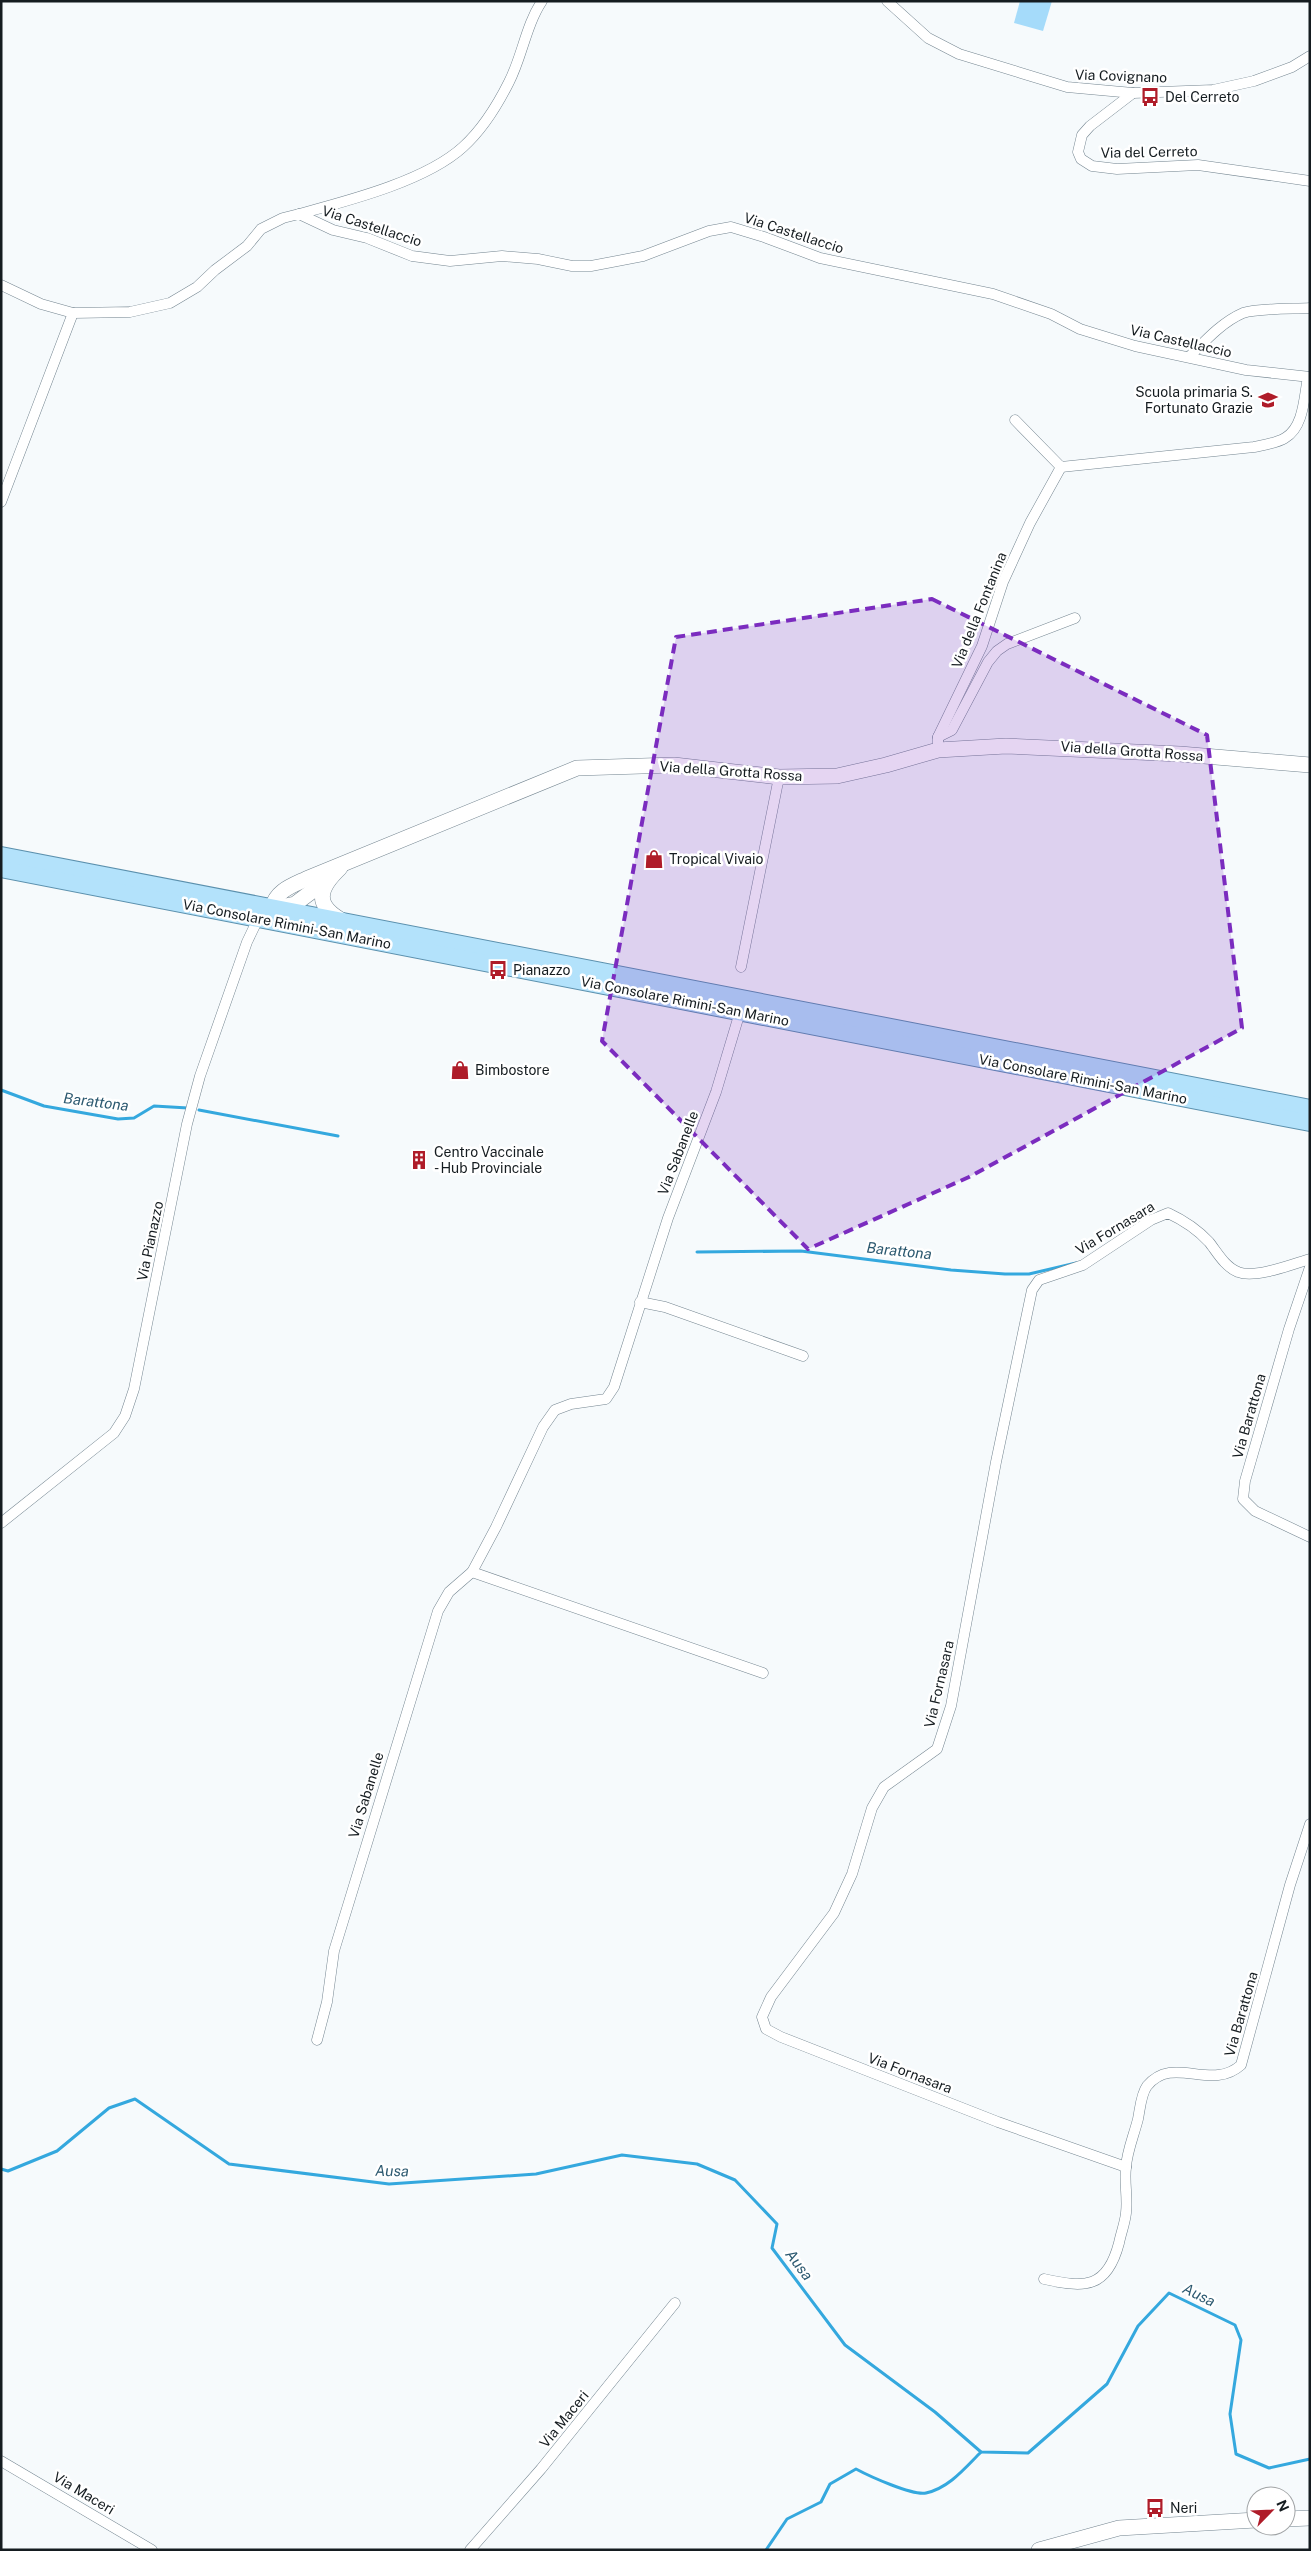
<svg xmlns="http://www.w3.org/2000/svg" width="1311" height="2551" viewBox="0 0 1311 2551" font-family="'Public Sans',sans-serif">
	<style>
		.pitch { fill: #a5dbfa }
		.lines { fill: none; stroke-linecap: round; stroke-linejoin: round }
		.stream { stroke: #34a8de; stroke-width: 3 }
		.street-casing { stroke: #748590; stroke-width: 11 }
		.secondary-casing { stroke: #748590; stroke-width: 16 }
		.primary-casing { stroke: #5b90ad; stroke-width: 18 }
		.street { stroke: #fff; stroke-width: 10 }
		.secondary { stroke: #fff; stroke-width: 15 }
		.primary { stroke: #b3e2fb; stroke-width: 16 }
		.marked { fill: #7b2cbf; fill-opacity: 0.2; stroke: #7b2cbf; stroke-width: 4; stroke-dasharray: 10 6; stroke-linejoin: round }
		.labels { text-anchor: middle; stroke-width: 5; stroke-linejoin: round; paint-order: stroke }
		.street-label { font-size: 14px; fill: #151c20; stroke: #fff }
		.poi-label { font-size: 14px; fill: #151c20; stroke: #fff; text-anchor: start }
		.water-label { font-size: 15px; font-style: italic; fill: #2c5970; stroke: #fff }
	</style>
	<rect width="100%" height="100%" fill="#f6fafc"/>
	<polygon class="pitch" points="1020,1 1052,1 1043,31 1014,23"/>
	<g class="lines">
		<g class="stream">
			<polyline points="1,1090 44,1106 118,1119 134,1118 154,1106 188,1108"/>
			<polyline points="199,1110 338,1136"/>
			<polyline points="697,1252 801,1251 951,1270 1005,1274 1029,1274 1076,1263"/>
			<polyline points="1,2169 8,2171 57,2151 109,2108 135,2099 229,2164 389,2184 536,2174 622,2155 697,2164 735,2180 777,2224 772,2248 845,2345 935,2412 981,2452 1028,2453 1107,2384 1138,2326 1169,2293 1235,2325 1241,2340 1230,2414 1236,2454 1269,2468 1310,2459"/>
			<path d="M766,2550L787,2519L821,2502L830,2484L856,2469C869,2476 913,2496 926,2493C949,2488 965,2468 981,2452"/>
		</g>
		<g class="street-casing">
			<g id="street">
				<polyline points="887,1 928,38 959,54 1067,87 1133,93 1213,90 1254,81 1292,67 1310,56"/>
				<polyline points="1133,93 1090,126 1082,135 1078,152 1081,159 1092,166 1117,169 1198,165 1310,181"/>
				<path d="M299,214C347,201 426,181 463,147C483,129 497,106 509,82C522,57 526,25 542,1"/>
				<polyline points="1,285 41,304 73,313 130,312 170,303 197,287 215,270 247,246 261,229 283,218 299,214 333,230 367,238 412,256 450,261 502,256 538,259 572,266 591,266 643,256 709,231 731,227 764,237 820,258 993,294 1051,314 1080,329 1135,346 1246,370 1310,377"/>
				<path d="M1189,357C1205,341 1222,322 1243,313C1258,308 1293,309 1310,308"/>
				<path d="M1015,420L1061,467L1254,447C1264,445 1277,443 1285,438C1304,427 1304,397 1308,377"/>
				<polyline points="1,502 73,313"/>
				<polyline points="938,737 952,730 988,662 997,651 1007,644 1075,618"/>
				<polyline points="938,750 938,737 982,646 1003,582 1030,523 1061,467"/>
				<polyline points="741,967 779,777"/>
				<polyline points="1310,1267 1289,1329 1245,1481 1243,1499 1255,1511 1310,1537"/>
				<polyline points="640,1302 665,1307 803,1356"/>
				<polyline points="1,1523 114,1433 125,1416 134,1389 187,1124 200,1076 247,942 258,919"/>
				<polyline points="472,1572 763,1673"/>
				<polyline points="317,2040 327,2002 334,1951 438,1611 449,1592 472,1572 496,1527 543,1427 555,1410 571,1404 606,1399 614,1387 668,1218 716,1092 740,1012"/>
				<path d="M1126,2167L998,2122L781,2037L766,2029L762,2017L771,1997L834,1913L852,1874L872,1808L884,1787L937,1749L951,1706L996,1462L1032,1290L1039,1280L1083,1265L1151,1220L1168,1213C1183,1220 1197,1229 1209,1242C1217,1252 1225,1267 1238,1272C1255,1279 1293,1264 1310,1259"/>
				<path d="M1044,2279C1085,2288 1107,2289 1119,2243C1121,2233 1125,2223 1126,2213C1128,2198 1124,2182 1126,2167C1127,2151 1134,2135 1138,2119C1140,2109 1141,2094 1147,2086C1173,2054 1211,2092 1241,2065L1290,1885L1310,1824"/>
				<polyline points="1,2461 152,2550"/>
				<polyline points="470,2550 541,2469 675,2303"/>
			</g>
		</g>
		<g class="secondary-casing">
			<g id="secondary">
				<path d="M340,868C318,889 314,905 343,921"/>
				<path d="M272,908C276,891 291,886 306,879L577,768L674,765L779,777L837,776L886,765L938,750L1006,746L1180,754L1310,765"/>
				<polyline points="276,908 295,904 327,880"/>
				<polyline points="1286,2519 1310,2518"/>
				<polyline points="1039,2550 1119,2528 1256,2520"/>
			</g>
		</g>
		<g class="primary-casing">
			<g id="primary">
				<polyline points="1,855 1310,1108"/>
				<polyline points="1,869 1310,1123"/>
			</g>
		</g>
		<use href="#street" class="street"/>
		<use href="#secondary" class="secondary"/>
		<use href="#primary" class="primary"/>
	</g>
	<path class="marked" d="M932,599L1207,735L1242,1028L969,1177L808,1249L602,1041L676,637Z"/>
	<defs>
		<g id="bus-bare" transform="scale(1.5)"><path d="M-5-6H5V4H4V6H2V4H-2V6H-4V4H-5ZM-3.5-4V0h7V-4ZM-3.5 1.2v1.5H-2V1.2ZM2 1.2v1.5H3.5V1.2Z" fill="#af1c29" stroke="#fff" stroke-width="2.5" paint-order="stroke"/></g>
		<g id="school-bare" transform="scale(1.5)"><path d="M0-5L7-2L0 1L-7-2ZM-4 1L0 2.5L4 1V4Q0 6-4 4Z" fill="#af1c29" stroke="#fff" stroke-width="2.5" paint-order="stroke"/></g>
		<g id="shop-bare" transform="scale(1.5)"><path d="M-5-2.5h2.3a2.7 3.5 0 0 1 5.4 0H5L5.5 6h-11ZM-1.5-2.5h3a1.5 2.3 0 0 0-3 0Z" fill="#af1c29" stroke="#fff" stroke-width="2.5" paint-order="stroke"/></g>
		<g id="building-bare" transform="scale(1.5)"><path d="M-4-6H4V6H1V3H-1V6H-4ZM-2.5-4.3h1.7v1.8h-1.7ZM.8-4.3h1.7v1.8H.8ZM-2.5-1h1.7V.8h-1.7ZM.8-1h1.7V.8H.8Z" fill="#af1c29" stroke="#fff" stroke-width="2.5" paint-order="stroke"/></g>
	</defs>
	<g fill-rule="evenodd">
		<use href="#bus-bare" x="1150" y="97"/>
		<use href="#school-bare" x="1268" y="400"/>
		<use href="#shop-bare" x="654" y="859"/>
		<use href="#bus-bare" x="498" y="970"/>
		<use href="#shop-bare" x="460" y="1070"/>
		<use href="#building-bare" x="419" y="1160"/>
		<use href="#bus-bare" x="1155" y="2508"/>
	</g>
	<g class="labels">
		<g class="street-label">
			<text transform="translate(1121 76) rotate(2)" y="5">Via Covignano</text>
			<text transform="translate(1149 152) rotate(-1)" y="5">Via del Cerreto</text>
			<text transform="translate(372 226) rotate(18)" y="5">Via Castellaccio</text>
			<text transform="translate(794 233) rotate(18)" y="5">Via Castellaccio</text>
			<text transform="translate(1181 341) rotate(13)" y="5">Via Castellaccio</text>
			<text transform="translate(979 610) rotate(-68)" y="5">Via della Fontanina</text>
			<text transform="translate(1132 751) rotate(4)" y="5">Via della Grotta Rossa</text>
			<text transform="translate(731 771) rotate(4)" y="5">Via della Grotta Rossa</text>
			<text transform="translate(287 924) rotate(11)" y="5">Via Consolare Rimini-San Marino</text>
			<text transform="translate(685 1001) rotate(11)" y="5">Via Consolare Rimini-San Marino</text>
			<text transform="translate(1083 1079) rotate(11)" y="5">Via Consolare Rimini-San Marino</text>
			<text transform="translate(678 1153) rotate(-69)" y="5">Via Sabanelle</text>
			<text transform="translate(1115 1228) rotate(-31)" y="5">Via Fornasara</text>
			<text transform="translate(150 1241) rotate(-78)" y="5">Via Pianazzo</text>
			<text transform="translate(1249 1416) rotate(-74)" y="5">Via Barattona</text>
			<text transform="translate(939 1684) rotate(-77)" y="5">Via Fornasara</text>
			<text transform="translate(366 1795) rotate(-73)" y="5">Via Sabanelle</text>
			<text transform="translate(1241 2014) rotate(-74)" y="5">Via Barattona</text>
			<text transform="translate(910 2073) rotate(21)" y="5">Via Fornasara</text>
			<text transform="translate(564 2419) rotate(-51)" y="5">Via Maceri</text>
			<text transform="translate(84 2493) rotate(31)" y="5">Via Maceri</text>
		</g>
		<g class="poi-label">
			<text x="1165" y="102">Del Cerreto</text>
			<text x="1253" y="397" text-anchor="end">Scuola primaria S.<tspan x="1253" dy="16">Fortunato Grazie</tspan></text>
			<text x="669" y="864">Tropical Vivaio</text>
			<text x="513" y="975">Pianazzo</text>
			<text x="475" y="1075">Bimbostore</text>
			<text x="434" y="1157">Centro Vaccinale<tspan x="434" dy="16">- Hub Provinciale</tspan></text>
			<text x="1170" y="2513">Neri</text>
		</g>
		<g class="water-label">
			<text transform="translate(96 1102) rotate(7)" y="5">Barattona</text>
			<text transform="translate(899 1251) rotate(6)" y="5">Barattona</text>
			<text transform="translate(392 2171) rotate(1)" y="5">Ausa</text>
			<text transform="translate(799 2265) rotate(53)" y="5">Ausa</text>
			<text transform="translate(1199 2295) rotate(26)" y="5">Ausa</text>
		</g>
	</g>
	<rect width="1311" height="2551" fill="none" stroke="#151c20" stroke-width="5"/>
	<g transform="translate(1271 2511) rotate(66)"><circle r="24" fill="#ffffff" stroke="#a1a4a6"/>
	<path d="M0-4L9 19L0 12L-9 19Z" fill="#af1c29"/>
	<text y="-8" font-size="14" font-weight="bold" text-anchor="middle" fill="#151c20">N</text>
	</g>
</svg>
